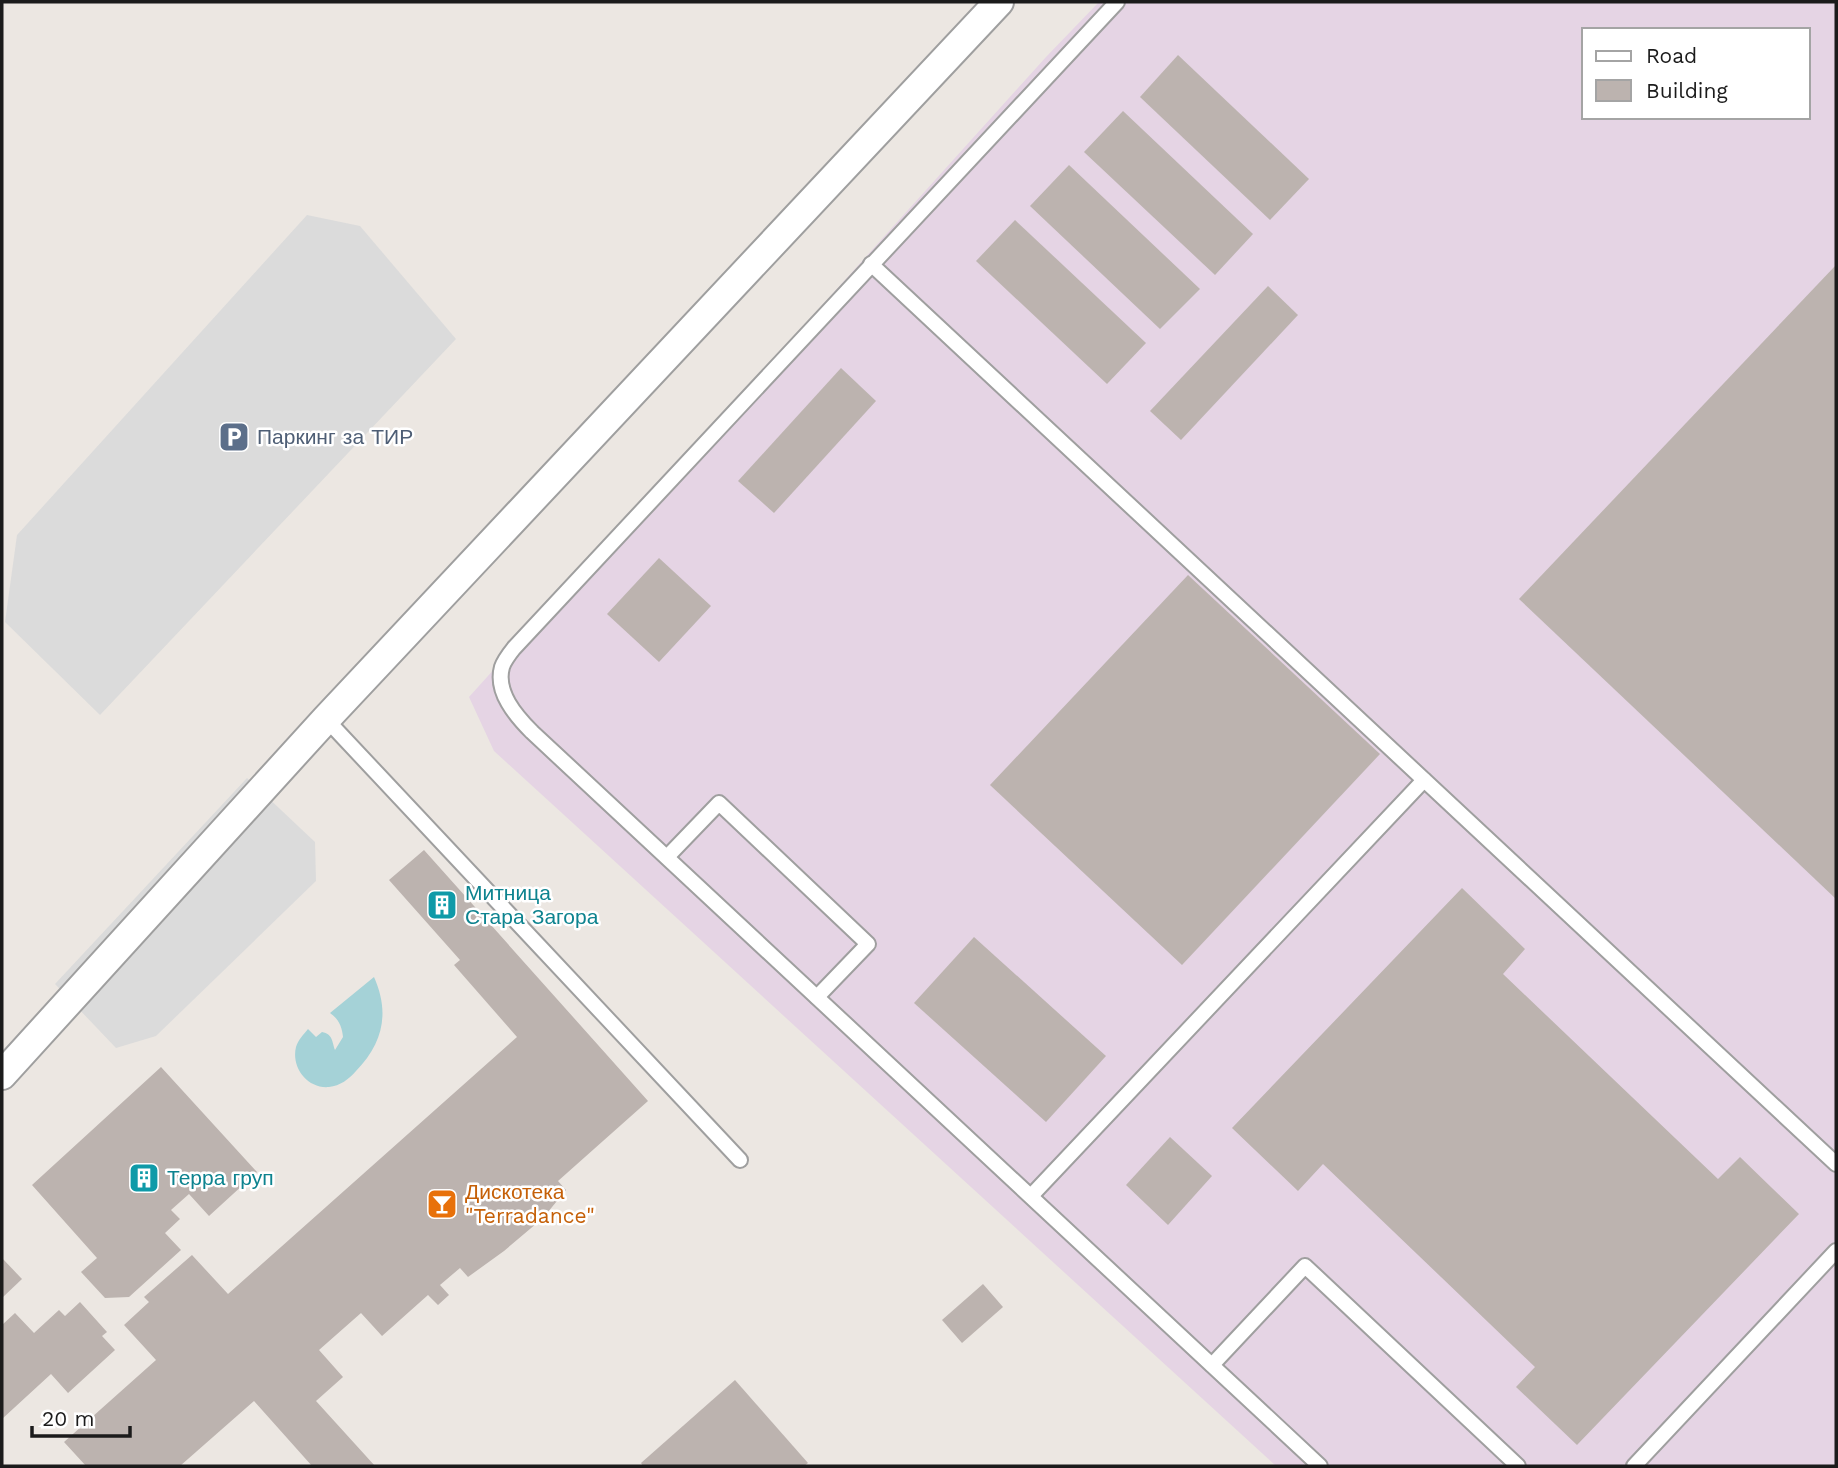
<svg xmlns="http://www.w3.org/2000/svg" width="1838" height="1468" viewBox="0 0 1838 1468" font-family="'Work Sans',sans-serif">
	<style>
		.industrial { fill: #e5d4e4; fill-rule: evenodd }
		.parking { fill: #dbdbdb }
		.water { fill: #a5d2d7 }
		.building { fill: #bcb3af }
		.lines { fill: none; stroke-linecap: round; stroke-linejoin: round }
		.service-casing { stroke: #9f9f9f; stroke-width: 18 }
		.minor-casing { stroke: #9f9f9f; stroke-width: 32 }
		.service { stroke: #fff; stroke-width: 14 }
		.minor { stroke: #fff; stroke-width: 28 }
		.labels { text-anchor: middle; stroke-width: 5; stroke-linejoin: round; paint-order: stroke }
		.service-label { font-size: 21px; fill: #4e5e75; stroke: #fff; text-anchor: start }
		.culture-label { font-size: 21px; fill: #0d838f; stroke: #fff; text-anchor: start }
		.food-label { font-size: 21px; fill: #c56008; stroke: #fff; text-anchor: start }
	</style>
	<rect width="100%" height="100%" fill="#ece7e2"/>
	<path class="industrial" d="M1099,2H1836V1466H1276L494,751L469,697L1046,57ZM1584,30H1808V117H1584Z"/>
	<g class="parking">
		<polygon points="307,215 360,226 456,339 100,715 5,622 17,535"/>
		<polygon points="247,778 315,842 316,881 156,1036 116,1048 55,984"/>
	</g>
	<path class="water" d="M374,977C390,1013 383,1043 356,1071C349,1079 340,1086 329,1087C307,1089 291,1067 296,1047C298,1040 304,1034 308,1029L316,1037L322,1032C333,1034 332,1042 335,1050L343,1037C342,1027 339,1019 330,1013Z"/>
	<g class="building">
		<polygon points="1178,55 1309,179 1270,220 1140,97"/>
		<polygon points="1123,111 1253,234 1215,275 1084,152"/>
		<polygon points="1069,165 1200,289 1160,329 1030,206"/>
		<polygon points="1015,220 1146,343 1107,384 976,261"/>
		<polygon points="1836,265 1836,899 1519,599"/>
		<polygon points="1268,286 1298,315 1181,440 1150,411"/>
		<polygon points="841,368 876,401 774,513 738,481"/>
		<polygon points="659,558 711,606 659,662 607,614"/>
		<polygon points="1188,575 1380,754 1182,965 990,785"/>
		<polygon points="424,850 648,1101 558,1181 566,1190 543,1218 504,1251 468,1277 460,1268 440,1285 449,1295 438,1305 428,1295 382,1336 361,1313 319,1350 343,1377 316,1401 375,1466 312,1466 254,1401 180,1466 86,1466 64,1442 156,1360 124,1325 149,1302 144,1297 192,1255 228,1294 517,1037 454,965 460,960 389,880"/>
		<polygon points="1462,888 1525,949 1503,974 1718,1179 1740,1157 1799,1214 1577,1445 1516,1387 1535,1367 1323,1164 1298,1191 1232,1128"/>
		<polygon points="974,937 1106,1056 1046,1122 914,1003"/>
		<polygon points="161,1067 257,1172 209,1216 189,1194 171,1210 180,1219 165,1233 181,1250 129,1297 105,1298 81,1272 97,1258 32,1185"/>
		<polygon points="1170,1137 1212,1176 1168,1225 1126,1185"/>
		<polygon points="2,1258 22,1279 2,1298"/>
		<polygon points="983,1284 1003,1307 962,1343 942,1320"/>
		<polygon points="80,1302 107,1332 102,1336 115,1350 68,1393 51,1374 2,1419 2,1325 15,1313 34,1333 59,1310 65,1316"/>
		<polygon points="735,1380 808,1463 804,1466 643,1466 641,1463"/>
	</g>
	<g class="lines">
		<g class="service-casing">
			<g id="service">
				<path d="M1117,2L514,648C510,653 504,661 502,667C495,692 516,716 532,732L1320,1466"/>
				<polyline points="871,264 1836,1164"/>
				<polyline points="326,719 740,1160"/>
				<polyline points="667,857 719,803 868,944 817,997"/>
				<polyline points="1031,1196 1424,780"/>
				<polyline points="1212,1365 1305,1266 1518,1466"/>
				<polyline points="1634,1466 1836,1251"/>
			</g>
		</g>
		<g class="minor-casing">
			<polyline id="minor" points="2,1075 326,719 999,2"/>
		</g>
		<use href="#service" class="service"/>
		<use href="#minor" class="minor"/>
	</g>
	<defs>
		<g id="parking-square" transform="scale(1.575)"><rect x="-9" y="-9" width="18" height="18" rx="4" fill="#5c6f8a" stroke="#fff"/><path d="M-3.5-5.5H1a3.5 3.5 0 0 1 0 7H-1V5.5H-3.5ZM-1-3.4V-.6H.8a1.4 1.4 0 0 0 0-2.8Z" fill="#fff"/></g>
		<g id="building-square" transform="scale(1.575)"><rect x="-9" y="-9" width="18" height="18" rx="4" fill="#0f9aa8" stroke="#fff"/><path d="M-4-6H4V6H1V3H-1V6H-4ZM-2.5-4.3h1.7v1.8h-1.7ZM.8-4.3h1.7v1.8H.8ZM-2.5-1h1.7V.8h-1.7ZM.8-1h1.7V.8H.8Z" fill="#fff"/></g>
		<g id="bar-square" transform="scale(1.575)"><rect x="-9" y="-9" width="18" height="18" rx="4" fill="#e8710a" stroke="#fff"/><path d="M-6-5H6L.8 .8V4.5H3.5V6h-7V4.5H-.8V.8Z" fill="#fff"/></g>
	</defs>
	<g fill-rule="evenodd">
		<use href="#parking-square" x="234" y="437"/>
		<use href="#building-square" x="442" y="905"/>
		<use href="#building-square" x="144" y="1178"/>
		<use href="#bar-square" x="442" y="1204"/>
	</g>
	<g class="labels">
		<g class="service-label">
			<text x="257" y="444">Паркинг за ТИР</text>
		</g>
		<g class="culture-label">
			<text x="465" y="900">Митница<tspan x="465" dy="24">Стара Загора</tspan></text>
			<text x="167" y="1185">Терра груп</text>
		</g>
		<g class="food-label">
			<text x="465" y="1199">Дискотека<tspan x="465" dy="24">"Terradance"</tspan></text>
		</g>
	</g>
	<rect width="1838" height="1468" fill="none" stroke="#1b1b1b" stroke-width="7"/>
	<rect x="1582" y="28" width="228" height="91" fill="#ffffff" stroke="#a4a4a4" stroke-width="2"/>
	<rect x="1596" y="51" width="35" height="10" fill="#ffffff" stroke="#a4a4a4" stroke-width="2"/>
	<text x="1646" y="63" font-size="21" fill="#1b1b1b">Road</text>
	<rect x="1596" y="80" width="35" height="21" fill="#bcb3af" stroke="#a4a4a4" stroke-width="2"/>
	<text x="1646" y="98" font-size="21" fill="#1b1b1b">Building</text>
	<path d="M32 1426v10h98v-10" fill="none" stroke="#1b1b1b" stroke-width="3.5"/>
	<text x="42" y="1426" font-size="21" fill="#1b1b1b" stroke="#ffffff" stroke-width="5" paint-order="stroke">20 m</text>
</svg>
